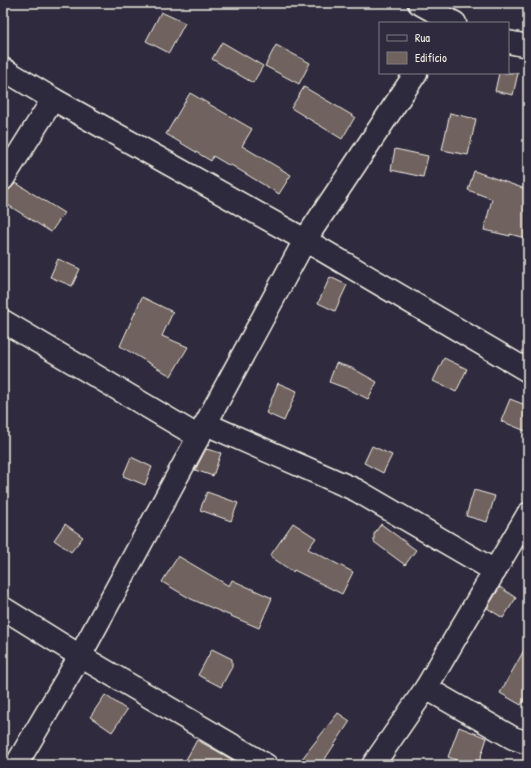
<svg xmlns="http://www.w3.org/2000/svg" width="531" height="768" viewBox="0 0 531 768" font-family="'Patrick Hand',sans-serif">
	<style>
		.building { fill: #70635e; stroke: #f4f1e8 }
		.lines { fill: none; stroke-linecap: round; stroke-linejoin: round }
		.minor-casing { stroke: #f4f1e8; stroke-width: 25 }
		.minor { stroke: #2f2a3d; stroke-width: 22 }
	</style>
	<rect width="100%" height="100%" fill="#2f2a3d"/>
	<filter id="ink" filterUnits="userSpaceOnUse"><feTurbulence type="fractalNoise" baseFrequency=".025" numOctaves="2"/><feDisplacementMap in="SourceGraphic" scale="8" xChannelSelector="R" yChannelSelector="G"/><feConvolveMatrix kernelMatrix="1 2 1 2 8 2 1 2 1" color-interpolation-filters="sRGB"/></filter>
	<g filter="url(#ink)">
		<g class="building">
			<polygon points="161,12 185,23 169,53 146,41"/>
			<polygon points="222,42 263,66 253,83 212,59"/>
			<polygon points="276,45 310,63 299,84 265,66"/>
			<polygon points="499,73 518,73 513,95 495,91"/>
			<polygon points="304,87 355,117 342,139 291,108"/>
			<polygon points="190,93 252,129 242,146 291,175 279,194 231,165 230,166 213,156 211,161 166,134"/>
			<polygon points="450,113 476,119 468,155 442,150"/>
			<polygon points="395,149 428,156 423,177 391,170"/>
			<polygon points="474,171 528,190 528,239 510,234 510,236 484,230 492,199 468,190"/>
			<polygon points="16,183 64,213 51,232 3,202 3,191 9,190"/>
			<polygon points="58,259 80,269 72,286 50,277"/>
			<polygon points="330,277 347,285 335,311 318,303"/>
			<polygon points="142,297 173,312 162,336 188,347 171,376 120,346"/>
			<polygon points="444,358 467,369 456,392 433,381"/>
			<polygon points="336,363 352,368 377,382 368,399 348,389 329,382"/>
			<polygon points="278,383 297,391 284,421 266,413"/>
			<polygon points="510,399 528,406 528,432 501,421"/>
			<polygon points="372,446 392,455 383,473 364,463"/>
			<polygon points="206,449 221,453 213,476 195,470"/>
			<polygon points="131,457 152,467 145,485 123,476"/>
			<polygon points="474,490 495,496 487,522 466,516"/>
			<polygon points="207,492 238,503 231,521 200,510"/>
			<polygon points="293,523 316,538 308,549 353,572 342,594 294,570 293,572 270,556"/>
			<polygon points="65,524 83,537 71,552 54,540"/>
			<polygon points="381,524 416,550 405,565 374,542 374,534"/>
			<polygon points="178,556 229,586 232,580 272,598 259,628 191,599 162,582"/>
			<polygon points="500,587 516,598 503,618 487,608"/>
			<polygon points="528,643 528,693 521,705 500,693"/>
			<polygon points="212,649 232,659 232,667 221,687 198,675"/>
			<polygon points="105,695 127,710 112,732 90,717"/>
			<polygon points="338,713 350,721 321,765 297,765"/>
			<polygon points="459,727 487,738 478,765 469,765 448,757"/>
			<polygon points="197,740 219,752 241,765 183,765"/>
		</g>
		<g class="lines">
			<g class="minor-casing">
				<g id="minor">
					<polyline points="419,3 455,23"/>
					<polyline points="508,42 528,46"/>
					<polyline points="3,69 53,99 305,240 528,371"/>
					<polyline points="3,179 53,99"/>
					<polyline points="3,321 199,437"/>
					<polyline points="206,424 356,490 495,571"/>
					<polyline points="3,608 80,656 266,765"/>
					<polyline points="426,688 513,738 528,743"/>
					<polyline points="16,765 80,656 305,240 416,73"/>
					<polyline points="373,765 426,688 528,514"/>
				</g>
			</g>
			<use href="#minor" class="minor"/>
		</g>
	</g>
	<rect width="531" height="768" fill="none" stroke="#2f2a3d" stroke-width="16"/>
	<rect x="8" y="8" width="515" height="752" fill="none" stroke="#f4f1e8" stroke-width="1.5" filter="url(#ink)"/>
	<rect x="379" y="22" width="130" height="52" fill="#2f2a3d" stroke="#7e7a81"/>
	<rect x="387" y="35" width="20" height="6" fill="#2f2a3d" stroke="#7e7a81"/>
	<text x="415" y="42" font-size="12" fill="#f4f1e8">Rua</text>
	<rect x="387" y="52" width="20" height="12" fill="#70635e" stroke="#7e7a81"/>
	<text x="415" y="62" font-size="12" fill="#f4f1e8">Edifício</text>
</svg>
